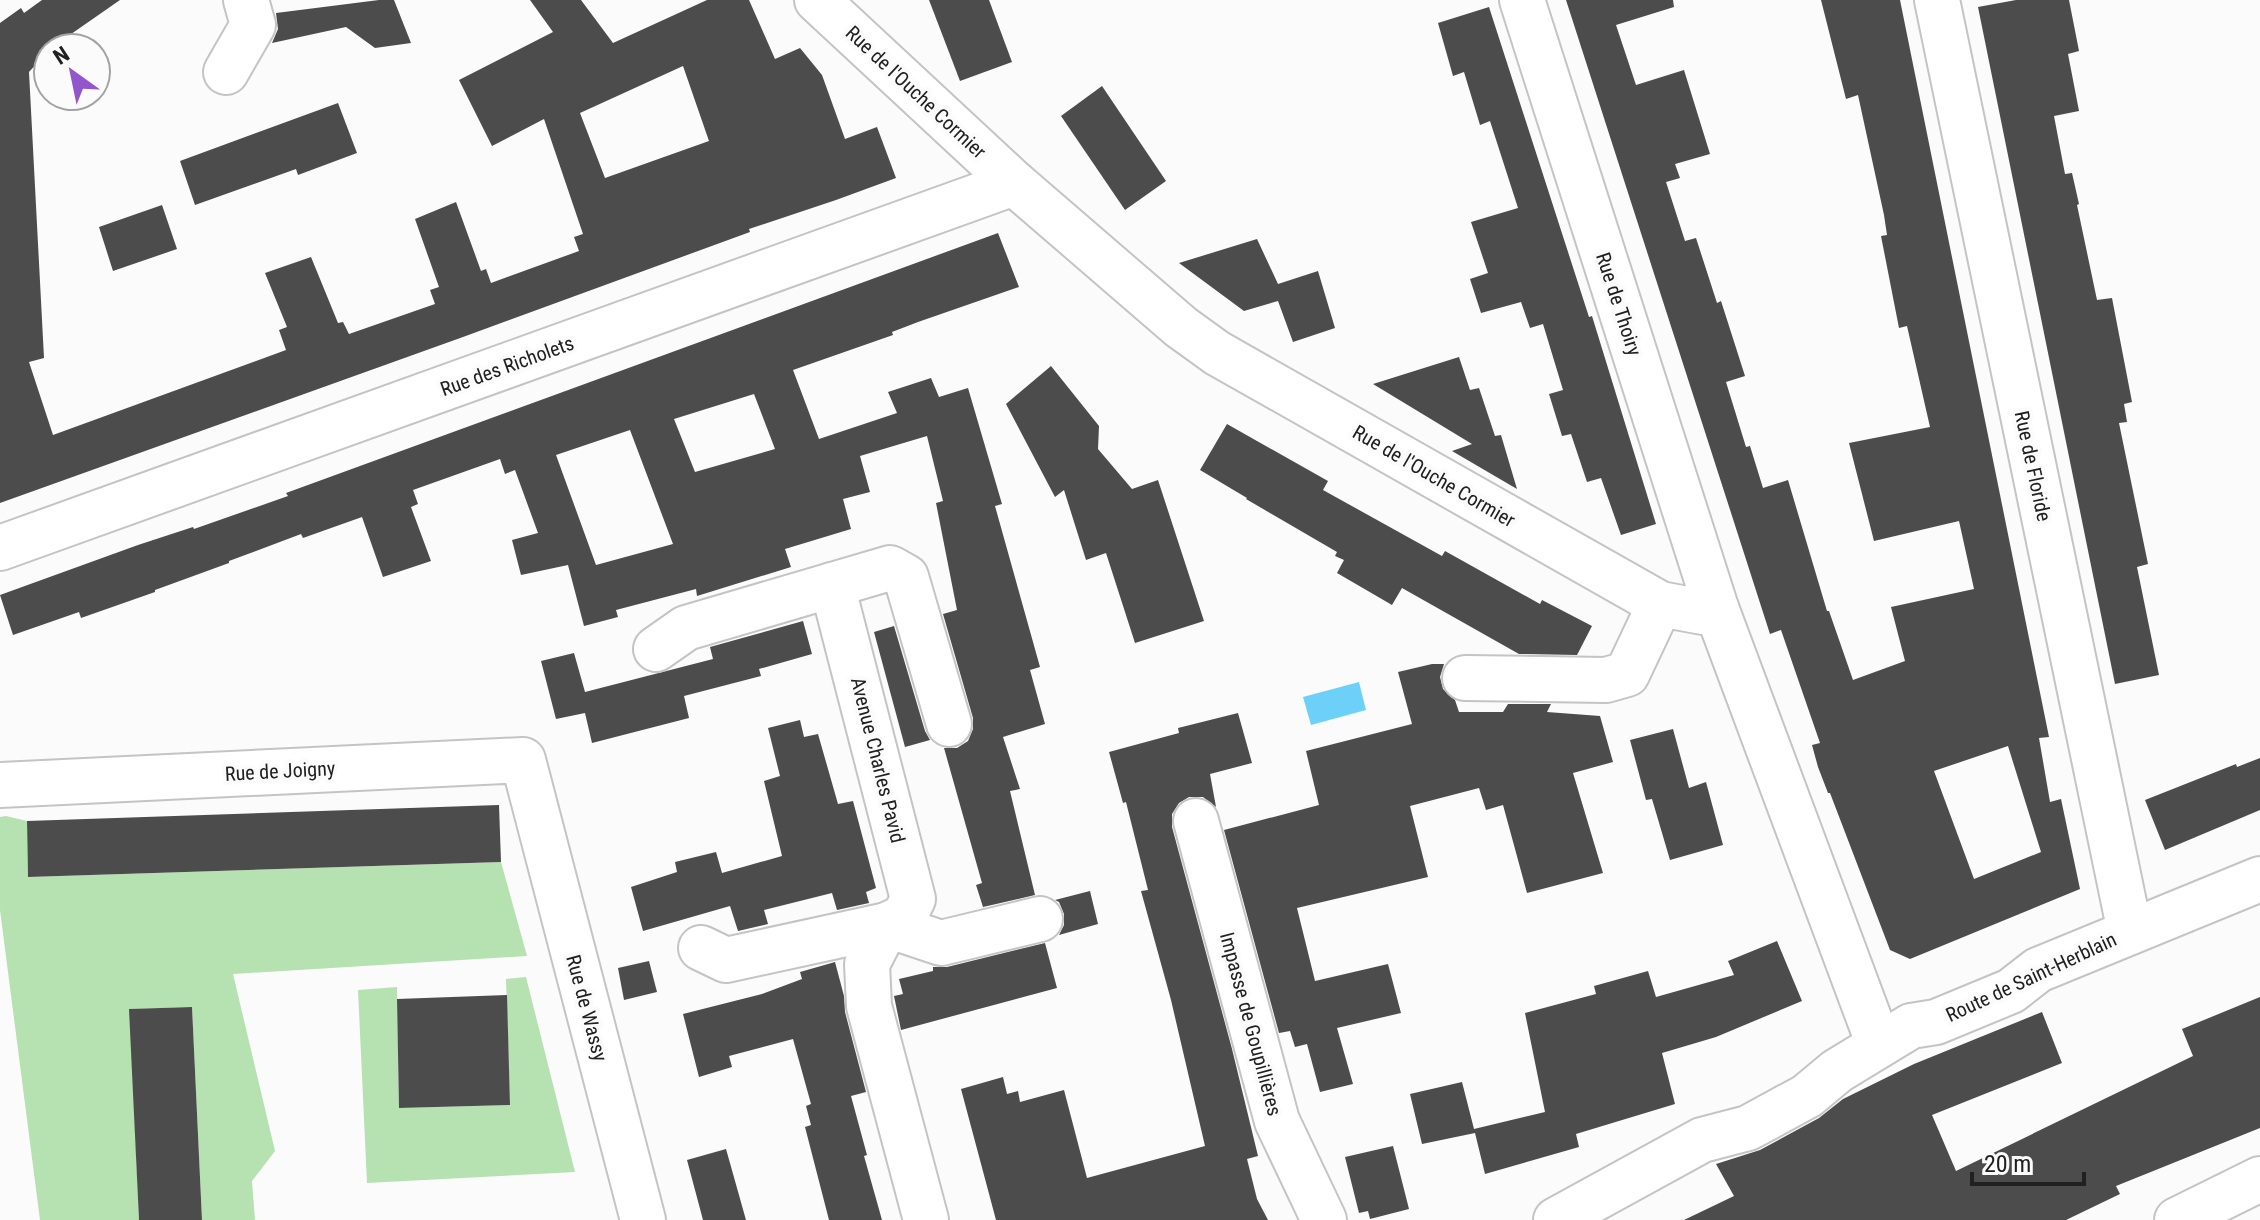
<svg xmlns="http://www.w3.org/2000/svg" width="2260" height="1220" viewBox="0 0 2260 1220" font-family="'Roboto Condensed',sans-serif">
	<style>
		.green { fill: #b6e1b1 }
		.water { fill: #6dd0f9 }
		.building { fill: #4c4c4c; fill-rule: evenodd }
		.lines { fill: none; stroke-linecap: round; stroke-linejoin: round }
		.minor-casing { stroke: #c4c4c5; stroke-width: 48 }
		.major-casing { stroke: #c4c4c5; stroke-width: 48 }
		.minor { stroke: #fff; stroke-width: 44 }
		.major { stroke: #fff; stroke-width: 44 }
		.labels { text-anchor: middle; stroke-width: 8; stroke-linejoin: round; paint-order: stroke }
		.street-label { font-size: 20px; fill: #202020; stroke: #fbfbfc }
	</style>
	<rect width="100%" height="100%" fill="#fbfbfc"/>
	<g class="green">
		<polygon points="6,816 27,821 28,877 501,862 527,956 233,974 275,1151 252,1181 255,1220 202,1220 192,1007 130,1009 139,1220 40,1220 0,910 0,817"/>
		<polygon points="526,977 575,1172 367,1183 358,990 397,987 399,1108 510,1105 506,979"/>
	</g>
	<polygon class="water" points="1359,682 1366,710 1311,725 1303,697"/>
	<g class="building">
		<path d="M42,0H120L51,48H48V51L29,72L44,358L29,362L53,435L286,350L279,330L287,327L265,273L311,257L338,323L343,322L349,334L435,304L430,290L439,287L415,219L456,202L481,271L486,269L491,283L579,251L574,237L583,234L544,119L492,146L459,80L553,32L530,0H581L613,43L707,0H749L775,59L800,48L822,75L845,139L877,127L896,178L836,200L749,229L750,232L463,337L0,503V23L21,8L24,13ZM683,66L709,141L605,178L580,113Z"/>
		<polygon points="379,0 394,0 411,43 375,48 346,27 272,43 278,29 276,13"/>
		<polygon points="929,0 989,0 1012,62 960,81"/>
		<path d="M1566,0H1673L1674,7L1616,25L1636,85L1684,70L1710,154L1675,164L1680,178L1666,182L1685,241L1696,238L1717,303L1721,301L1745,376L1726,382L1746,447L1750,446L1763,488L1788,480L1827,611H1829L1853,680L1905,661L1891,607L1974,589L1959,521L1874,541L1849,443L1930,427L1907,326L1899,328L1881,236L1887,235L1884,215L1858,95L1846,99L1821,0H1900L2049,737L2039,738L2050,802L2061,799L2080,889L1910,959L1890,950L1830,793H1828L1818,767L1812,745L1820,743L1781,630L1770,634ZM2008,746L2041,852L1974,879L1934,771Z"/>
		<polygon points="2016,0 2069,0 2079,51 2068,54 2079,111 2054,116 2065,174 2072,173 2079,204 2077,205 2097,300 2112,298 2132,402 2124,404 2127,422 2119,423 2148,564 2137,567 2159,675 2115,684 1978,7"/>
		<polygon points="1489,7 1589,317 1592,316 1656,524 1621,535 1601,478 1587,482 1571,434 1562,436 1549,394 1563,390 1543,324 1530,328 1521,302 1481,313 1470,279 1488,273 1471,222 1518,208 1490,121 1480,125 1464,72 1453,76 1438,23"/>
		<polygon points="1102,86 1166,181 1125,210 1061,116"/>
		<polygon points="338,103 357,153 298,175 296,169 195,205 180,161"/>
		<polygon points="162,205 177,249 113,271 99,227"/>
		<path d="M998,233L1019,287L918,322L892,332L893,335L793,370L819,439L897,413L888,392L931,378L939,397L968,388L1002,504L995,506L1040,667L1030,670L1045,724L1003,737L1020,789L1010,791L1035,895L983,907L976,885L982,883L944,748H957L968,741L973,729V718L943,614L957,610L936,503L943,501L927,436L860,456L870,492L843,499L851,529L785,549L791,567L697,596L696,589L616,610L618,617L584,626L568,565L521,575L512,540L538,533L515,470L505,474L500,459L413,490L418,504L411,507L431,561L383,577L362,517L303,538L301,534L229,561V563L155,590V592L81,618L79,612L13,635L0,595L138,545L193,527L194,529L288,496L286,493ZM754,394L775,449L695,472L674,419ZM630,430L673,544L596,565L556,455Z"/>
		<polygon points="1257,239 1278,284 1318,271 1335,328 1293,342 1278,301 1244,311 1179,263"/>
		<polygon points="1459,357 1470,390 1479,388 1495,436 1501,435 1517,489 1452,451 1472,444 1373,384"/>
		<polygon points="1051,366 1099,426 1098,449 1132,489 1158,480 1204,621 1135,643 1106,553 1086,560 1064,490 1055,497 1006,404"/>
		<polygon points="1227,424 1328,481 1323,490 1442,556 1445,551 1540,604 1542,600 1592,626 1577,655 1519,654 1402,588 1392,605 1337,573 1344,560 1335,556 1337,552 1246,499 1247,498 1200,470"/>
		<polygon points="803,621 812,654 759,669 761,676 684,696 689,718 592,743 585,713 556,719 541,661 574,653 585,692 713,659 710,647"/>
		<polygon points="894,626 925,731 930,740 905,747 874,632"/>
		<polygon points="1432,664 1444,664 1440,677 1443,689 1455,700 1459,712 1503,712 1508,704 1551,704 1547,712 1600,716 1613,762 1573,773 1603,873 1527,893 1503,805 1486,810 1479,788 1410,806 1428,877 1297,908 1315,981 1388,964 1401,1013 1337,1028 1353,1084 1320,1092 1307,1044 1295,1047 1290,1031 1279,1033 1224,830 1319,805 1306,751 1412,724 1398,672"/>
		<polygon points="1238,713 1252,763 1210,774 1216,807 1203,797 1189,797 1179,803 1172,814 1172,827 1232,1049 1258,1156 1247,1159 1257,1199 1268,1220 996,1220 961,1089 1003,1077 1007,1094 1018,1091 1020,1102 1064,1090 1087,1178 1205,1146 1171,1000 1141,891 1148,890 1126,802 1123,803 1109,752 1179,733 1178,728"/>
		<polygon points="800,720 804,737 818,734 838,804 853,801 876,888 866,892 869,903 837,910 832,893 764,910 768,924 738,931 730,906 643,931 631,887 677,872 675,862 716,852 722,873 782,856 764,781 780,776 768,728"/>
		<polygon points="1673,729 1689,788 1706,782 1723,845 1670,860 1652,799 1646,800 1630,740"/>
		<polygon points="2260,758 2260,810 2165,850 2145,800 2236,764 2237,767"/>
		<polygon points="499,805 501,862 28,877 27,821"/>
		<polygon points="1090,891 1098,924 1059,935 1064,925 1064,914 1059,902 1055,900"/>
		<polygon points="1777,941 1802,1001 1716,1037 1662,1053 1675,1104 1576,1134 1579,1147 1485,1174 1475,1133 1422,1144 1410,1094 1462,1082 1474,1129 1545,1112 1525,1013 1596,994 1594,986 1648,971 1656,997 1734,975 1728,961"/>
		<polygon points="1045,943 1057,988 901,1030 894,996 903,994 899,979 933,971 933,967 947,967"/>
		<polygon points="649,961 657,992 624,1000 618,968"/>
		<polygon points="835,962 844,996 845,1012 866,1092 851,1096 867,1155 864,1156 882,1220 829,1220 805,1127 811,1125 806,1106 811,1104 793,1039 729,1056 732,1067 699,1077 683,1014 762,994 802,979 800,972"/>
		<polygon points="507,995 510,1105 399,1108 397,999"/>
		<polygon points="2260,997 2260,1128 2116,1186 2120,1194 2066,1220 1684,1220 1734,1196 1716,1164 1760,1150 1819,1118 1843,1099 1914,1064 2042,1012 2062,1063 1932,1115 1956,1171 2193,1056 2182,1029"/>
		<polygon points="192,1007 202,1220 139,1220 129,1009"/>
		<polygon points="1393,1146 1409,1209 1370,1219 1368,1211 1359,1213 1345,1157"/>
		<polygon points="726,1149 746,1220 703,1220 687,1160"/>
	</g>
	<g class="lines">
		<g class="minor-casing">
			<g id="minor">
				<polyline points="817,0 1014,183 1181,327 1217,353 1660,604 1703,612 1716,608"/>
				<polyline points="1522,0 1716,608 1879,1045"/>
				<polyline points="1937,0 2130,932"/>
				<polyline points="226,72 253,25 246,0"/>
				<polyline points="0,548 1014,183"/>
				<polyline points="832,585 913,899 904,917 887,925 867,964 869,1006 926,1220"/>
				<polyline points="656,649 686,628 890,568 906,577 949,724"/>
				<polyline points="1465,678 1606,680 1627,674 1660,604"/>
				<polyline points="0,785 523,760 643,1220"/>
				<polyline points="1196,821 1277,1121 1324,1220"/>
				<polyline points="701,948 726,960 887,925 941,943 1040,919"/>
				<polyline points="1556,1220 1702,1140 1748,1128 1807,1096 1837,1071 1911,1026 1936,1022 2011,991 2038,970 2260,879"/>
			</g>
		</g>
		<g class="major-casing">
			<polyline id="major" points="2177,1220 2260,1179"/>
		</g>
		<use href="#minor" class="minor"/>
		<use href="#major" class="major"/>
	</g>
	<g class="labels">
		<g class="street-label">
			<text transform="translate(916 92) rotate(43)" y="7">Rue de l'Ouche Cormier</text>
			<text transform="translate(1619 304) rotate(72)" y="7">Rue de Thoiry</text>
			<text transform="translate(507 366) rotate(-20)" y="7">Rue des Richolets</text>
			<text transform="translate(2033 466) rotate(78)" y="7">Rue de Floride</text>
			<text transform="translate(1434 476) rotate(30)" y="7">Rue de l'Ouche Cormier</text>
			<text transform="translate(878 760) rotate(76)" y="7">Avenue Charles Pavid</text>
			<text transform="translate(280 771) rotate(-3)" y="7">Rue de Joigny</text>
			<text transform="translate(2031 977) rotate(-25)" y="7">Route de Saint-Herblain</text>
			<text transform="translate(587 1008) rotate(75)" y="7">Rue de Wassy</text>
			<text transform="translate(1251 1024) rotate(75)" y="7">Impasse de Goupillières</text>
		</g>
	</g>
	<g transform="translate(72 72) rotate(327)"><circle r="38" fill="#fbfbfc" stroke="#a3a3a4" stroke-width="2"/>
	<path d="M0-6L14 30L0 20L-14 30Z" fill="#9355cc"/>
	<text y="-12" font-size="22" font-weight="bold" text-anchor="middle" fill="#202020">N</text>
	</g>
	<path d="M1972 1172v12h112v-12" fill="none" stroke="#202020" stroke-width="4"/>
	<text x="1984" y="1172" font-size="24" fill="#202020" stroke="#fbfbfc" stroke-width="6" paint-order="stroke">20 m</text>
</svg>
